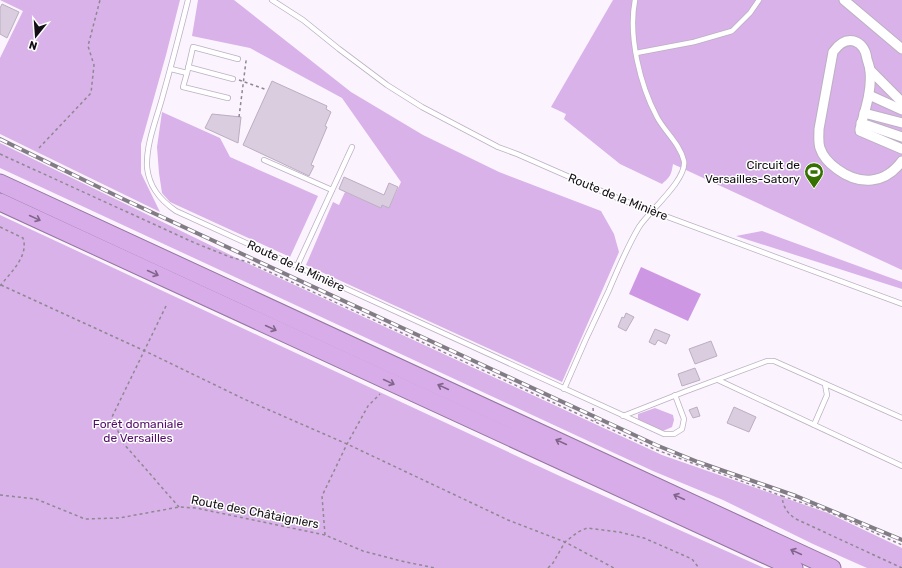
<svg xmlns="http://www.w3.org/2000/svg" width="902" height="568" viewBox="0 0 902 568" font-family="Rubik,sans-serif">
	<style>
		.green { fill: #d8b2e8 }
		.water { fill: #cd97e3 }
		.building { fill: #dacddf; stroke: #baaec0 }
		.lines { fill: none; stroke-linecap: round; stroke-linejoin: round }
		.lane-casing { stroke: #bcb0c2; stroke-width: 6 }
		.street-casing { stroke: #bcb0c2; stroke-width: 11 }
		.highway-casing { stroke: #93759f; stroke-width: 19 }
		.path { stroke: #8e8891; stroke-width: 1.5; stroke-dasharray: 3 3; stroke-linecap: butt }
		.lane { stroke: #fff; stroke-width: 4.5 }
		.street { stroke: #fff; stroke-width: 9 }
		.highway { stroke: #d8ace9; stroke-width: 17 }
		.rail-casing { stroke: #827c85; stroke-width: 4 }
		.rail { stroke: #fff; stroke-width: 2.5; stroke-dasharray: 8; stroke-linecap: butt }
		.oneway { stroke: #80658a }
		.labels { text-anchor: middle; stroke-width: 3; stroke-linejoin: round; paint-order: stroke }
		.poi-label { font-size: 12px; fill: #140f16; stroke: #fff; text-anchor: end }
		.street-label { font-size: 12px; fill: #140f16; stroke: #fff }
		.park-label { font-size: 12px; fill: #530c69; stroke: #fff }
	</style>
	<rect width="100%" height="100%" fill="#fbf3fe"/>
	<g class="green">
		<polygon points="0,0 180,0 166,55 141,144 141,173 160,212 0,134 0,58 23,11"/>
		<polygon points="198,0 234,0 351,92 423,135 499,172 601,211 614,234 619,252 562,382 306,265 333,202 339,205 345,192 381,208 382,205 389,208 401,182 342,98 250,48 192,36"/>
		<path d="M613,0H902V270L673,164C671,175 671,176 662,184L620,164L564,119L566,114L551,107Z"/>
		<polygon points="162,112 220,138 230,157 318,196 290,257 170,202 162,193 159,173 157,147"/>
		<polygon points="0,143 247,263 662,455 828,513 902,548 902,568 867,568 813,544 723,500 653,471 0,168"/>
		<polygon points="0,215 564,478 764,568 0,568"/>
		<polygon points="762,231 902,282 902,289 736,236"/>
		<polygon points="655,408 673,415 674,420 672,427 663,431 638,420 638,414"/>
	</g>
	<polygon class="water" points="641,267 701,294 688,321 629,294"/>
	<g class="building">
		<polygon points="2,4 19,12 7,38 0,34 0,8"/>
		<polygon points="272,81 327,106 326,109 331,112 325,126 327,127 311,165 314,166 309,176 243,145"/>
		<polygon points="212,114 241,117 238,143 205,128"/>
		<polygon points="344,177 384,195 389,183 398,187 389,208 382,205 381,208 339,189"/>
		<polygon points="626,313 634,317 626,331 618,327 622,317 624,318"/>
		<polygon points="655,329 670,335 666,344 658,340 655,345 649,342"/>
		<polygon points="711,341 717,356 695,364 689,349"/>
		<polygon points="695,368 700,380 682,386 678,374"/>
		<polygon points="697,407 700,416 693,418 689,410"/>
		<polygon points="734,407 756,417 749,432 727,423"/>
	</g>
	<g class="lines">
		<g class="lane-casing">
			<g id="lane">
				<path d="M188,0C180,32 172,63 163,95C157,118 146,143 147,167C149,187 160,200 176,211L664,434H674L682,429L684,419L675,395"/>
				<polyline points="272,0 303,20 339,49 387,85 422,107 498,147 517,154 622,200 902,304"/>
				<polyline points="636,53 694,42 732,31 750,13 759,0"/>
				<polyline points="188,67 233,79"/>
				<polyline points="171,69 187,73 183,87 228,98"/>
				<polyline points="187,73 193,47 238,59"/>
				<polyline points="264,160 332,190"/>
				<polyline points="297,266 352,147"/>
				<polyline points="718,380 902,466"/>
				<path d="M564,389C578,356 593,323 609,290C618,269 627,247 639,227C649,211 687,180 684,161C680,144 665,132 657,117C640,85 628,36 635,0"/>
				<polyline points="623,416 684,392 767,361 774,361 902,418"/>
				<polyline points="814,425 827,395 825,384"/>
			</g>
		</g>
		<g class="street-casing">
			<g id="street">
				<polyline points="844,0 902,49"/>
				<polyline points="870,70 902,102"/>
				<polyline points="869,95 902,110"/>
				<polyline points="864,113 902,123"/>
				<polyline points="861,123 902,137"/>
				<path d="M902,149L860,131V129C865,110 872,91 870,71C870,67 868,63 867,59C866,51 863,44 854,41C845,39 838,45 833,52L819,129C819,136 818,142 820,148C823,157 830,164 837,169C860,186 885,184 902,161"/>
			</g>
		</g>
		<g class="highway-casing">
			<g id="highway">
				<polyline points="0,183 832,568"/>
				<polyline points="0,202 794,568"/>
			</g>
		</g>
		<g class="path">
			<polyline points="239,80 267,90"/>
			<polyline points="239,117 246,61 244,60"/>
			<polyline points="39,148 91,93 94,65 88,46 100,0"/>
			<path d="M0,154L195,243L230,257L248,262L654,449L782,496C783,507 787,513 796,519L902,568"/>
			<path d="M0,227L23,238C29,256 11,272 0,286"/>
			<polyline points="1,285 145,351 244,399 347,444 508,520 565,542 614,568"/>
			<polyline points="166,306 112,417 123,443 179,507"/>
			<polyline points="593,408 594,419 596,421"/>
			<polyline points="0,495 36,499 85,519 119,518 179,507 196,508 325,535 363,551 401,561 435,568"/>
			<polyline points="782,496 827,511 902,545"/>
			<polyline points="325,535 322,496 347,444 368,406 380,394"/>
			<polyline points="548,568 553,563 565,542 578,532 587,528 619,532 644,538 692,559 699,568"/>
		</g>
		<use href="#lane" class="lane"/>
		<use href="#street" class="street"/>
		<use href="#highway" class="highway"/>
		<g class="rail-casing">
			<polyline id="rail" points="0,139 123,199 656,445 698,462 796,496 902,540"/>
		</g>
		<use href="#rail" class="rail"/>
	</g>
	<defs><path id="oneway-shaft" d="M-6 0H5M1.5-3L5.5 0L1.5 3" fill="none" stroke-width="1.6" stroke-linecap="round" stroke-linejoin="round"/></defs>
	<g class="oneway">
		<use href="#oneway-shaft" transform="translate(35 218) rotate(25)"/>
		<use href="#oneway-shaft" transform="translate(153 273) rotate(25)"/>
		<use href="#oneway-shaft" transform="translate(271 328) rotate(25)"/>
		<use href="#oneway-shaft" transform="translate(389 382) rotate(25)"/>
		<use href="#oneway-shaft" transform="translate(443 387) rotate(-155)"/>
		<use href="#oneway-shaft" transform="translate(561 442) rotate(-155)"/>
		<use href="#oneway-shaft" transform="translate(679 497) rotate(-155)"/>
		<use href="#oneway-shaft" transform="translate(796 552) rotate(-155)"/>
	</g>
	<defs>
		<g id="stadium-pin" transform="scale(1)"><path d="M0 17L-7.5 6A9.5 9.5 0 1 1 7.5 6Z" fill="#357001" stroke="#fff"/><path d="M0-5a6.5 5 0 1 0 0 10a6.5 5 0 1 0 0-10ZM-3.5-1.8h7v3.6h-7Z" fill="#fff"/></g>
	</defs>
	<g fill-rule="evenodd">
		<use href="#stadium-pin" x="814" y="172"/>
	</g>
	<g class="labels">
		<g class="poi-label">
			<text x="800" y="169">Circuit de<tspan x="800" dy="14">Versailles-Satory</tspan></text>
		</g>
		<g class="street-label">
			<text transform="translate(618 197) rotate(22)" y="4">Route de la Minière</text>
			<text transform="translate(296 266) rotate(25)" y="4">Route de la Minière</text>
			<text transform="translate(255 512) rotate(11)" y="4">Route des Châtaigniers</text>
		</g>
		<g class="park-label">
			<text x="138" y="428">Forêt domaniale<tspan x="138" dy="14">de Versailles</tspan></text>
		</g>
	</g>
	<g transform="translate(36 36) rotate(197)" stroke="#ffffff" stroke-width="3" paint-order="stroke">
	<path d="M0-3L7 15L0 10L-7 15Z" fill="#140f16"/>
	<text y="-6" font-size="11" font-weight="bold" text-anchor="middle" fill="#140f16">N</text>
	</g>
</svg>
